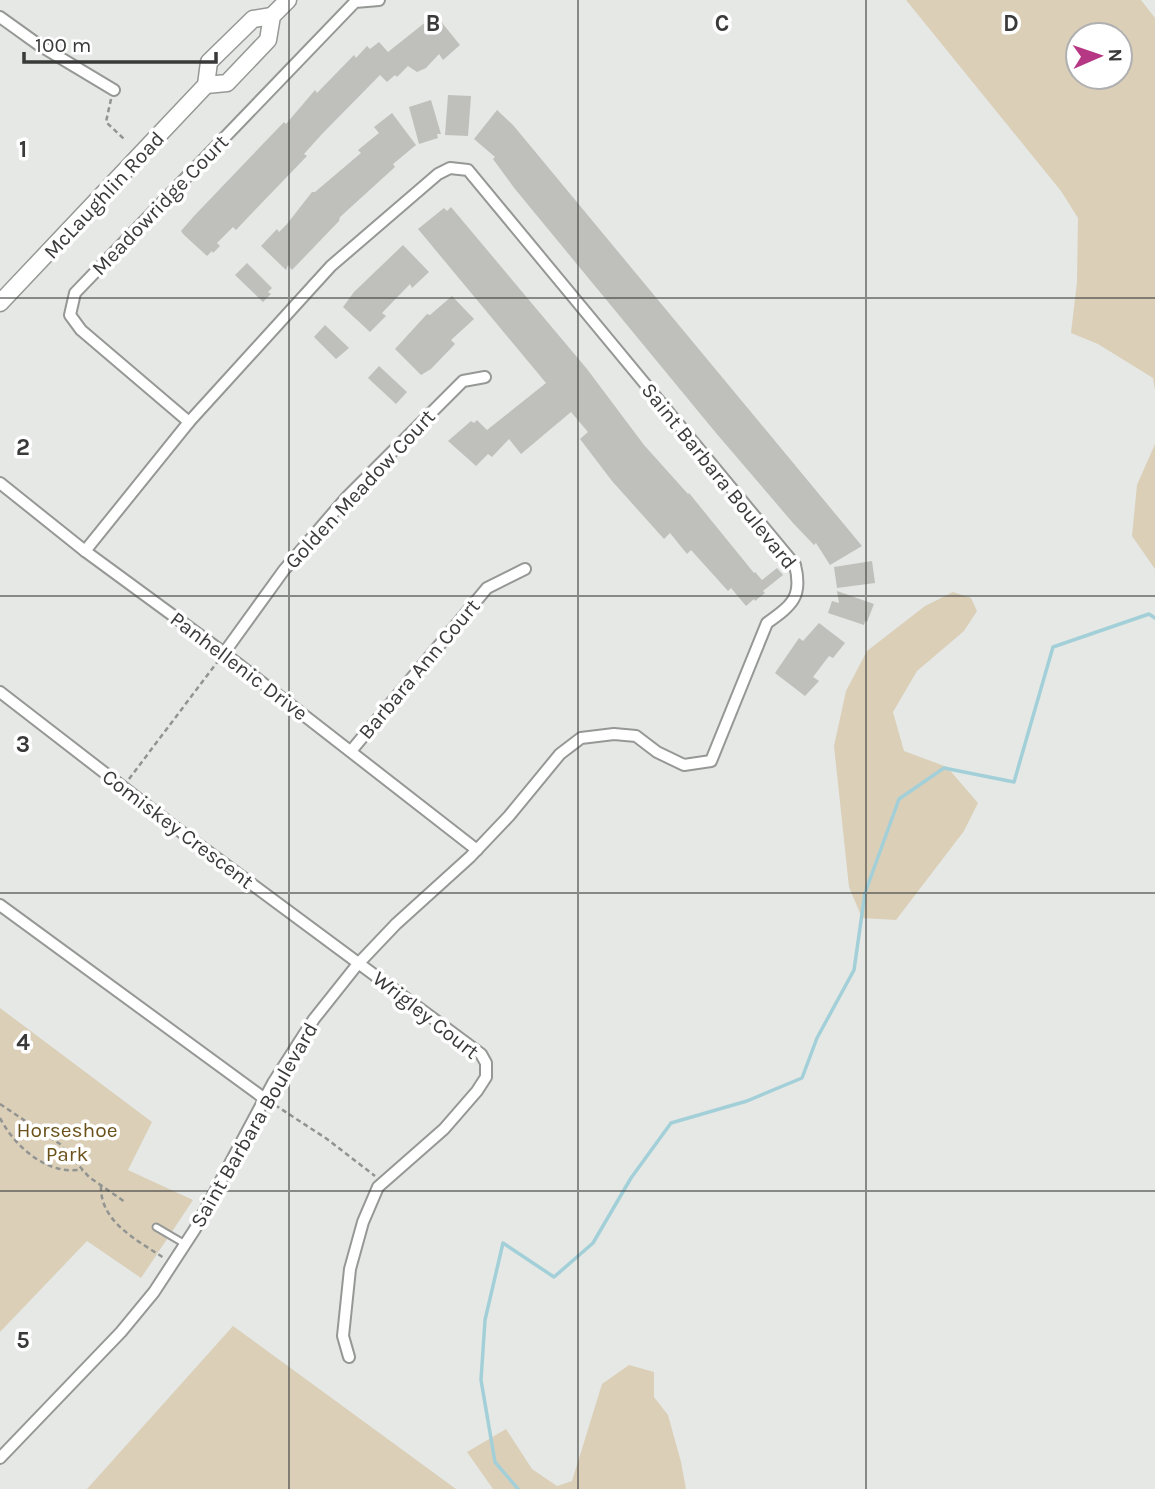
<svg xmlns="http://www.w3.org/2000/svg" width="1155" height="1489" viewBox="0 0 1155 1489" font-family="Karla,sans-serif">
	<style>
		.green { fill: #dbcfb8; fill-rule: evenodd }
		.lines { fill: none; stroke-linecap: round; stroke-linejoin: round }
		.stream { stroke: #a3d0d8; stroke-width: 3.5 }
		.building { fill: #bfc0bb }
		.lane-casing { stroke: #959895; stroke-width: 9 }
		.street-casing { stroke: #959895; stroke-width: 14 }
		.secondary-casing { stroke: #959895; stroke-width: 19 }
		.path { stroke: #929492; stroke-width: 2.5; stroke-dasharray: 5 3.5; stroke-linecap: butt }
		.lane { stroke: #fff; stroke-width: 5 }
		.street { stroke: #fff; stroke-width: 10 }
		.secondary { stroke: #fff; stroke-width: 16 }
		.grid { fill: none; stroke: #393a39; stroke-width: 2; stroke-opacity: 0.55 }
		.labels { text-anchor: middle; stroke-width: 7; stroke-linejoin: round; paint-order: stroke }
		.street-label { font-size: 21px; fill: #393a39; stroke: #fff }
		.park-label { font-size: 21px; fill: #6a511a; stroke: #fff }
		.grid-label { font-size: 23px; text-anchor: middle; font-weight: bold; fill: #393a39; stroke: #fff; stroke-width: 7; stroke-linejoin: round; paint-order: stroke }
	</style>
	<rect width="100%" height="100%" fill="#e5e8e5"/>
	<g class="green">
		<path d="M906,0H1141L1155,18V390L1153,378L1098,344L1071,333L1077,282L1078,218L1061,191ZM1078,35H1120V77H1078Z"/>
		<polygon points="1155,444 1155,569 1132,536 1137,485"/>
		<polygon points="953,592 971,598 977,611 964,631 917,671 893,712 904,751 947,767 978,803 964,831 896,920 862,918 849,887 834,746 846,691 867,651 925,606"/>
		<polygon points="0,1008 152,1122 128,1170 193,1200 141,1278 87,1241 0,1332"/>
		<polygon points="233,1326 456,1489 87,1489"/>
		<polygon points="629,1365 654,1372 654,1397 668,1415 681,1462 686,1489 493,1489 467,1452 506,1429 532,1469 557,1486 572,1481 602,1384"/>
	</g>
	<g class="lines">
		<polyline class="stream" points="518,1489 495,1462 481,1380 485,1320 503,1243 554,1277 593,1243 631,1178 671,1123 747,1101 802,1078 817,1038 854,970 865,893 899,799 944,768 1014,782 1053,647 1149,614 1155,618"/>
	</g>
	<g class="building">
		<polygon points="432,17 439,19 460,45 443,60 439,54 426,68 417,72 408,66 397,77 395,75 387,82 380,75 322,134 304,154 307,156 254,211 236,230 233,227 217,243 220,246 213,253 212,251 207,256 184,235 181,231 194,216 284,122 286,124 315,90 317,93 354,55 356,58 367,46 370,49 379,42 388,52"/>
		<polygon points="448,95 471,96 468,136 445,135"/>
		<polygon points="431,100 441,134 437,134 438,138 419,144 409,107"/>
		<polygon points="497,110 513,125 862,546 830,565 816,543 814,545 793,523 716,433 515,189 493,159 495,157 474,139"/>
		<polygon points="392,113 416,145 393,164 395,167 340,217 339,221 292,270 288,265 286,270 261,246 277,229 279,232 287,224 312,192 315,192 361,153 358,150 379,133 374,127"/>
		<polygon points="451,207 587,369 644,445 688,494 689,493 754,573 755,572 762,580 777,568 783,575 763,591 765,593 755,601 754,599 746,606 731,588 728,591 691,550 687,554 670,533 664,539 612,481 580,439 588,432 571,412 521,454 509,439 492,457 488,454 476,466 448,441 471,421 474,423 477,420 487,430 546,383 418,229 444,208 447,211"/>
		<polygon points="403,245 429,272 412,288 410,284 382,313 386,316 370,332 343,307 354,292"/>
		<polygon points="247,263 272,288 268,292 271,294 263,302 235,275"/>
		<polygon points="452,296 474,319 451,340 455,344 431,369 421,375 395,349 427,314 430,315"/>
		<polygon points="325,325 349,348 336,359 314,337"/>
		<polygon points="379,366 407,392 396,404 368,378"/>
		<polygon points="872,561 875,583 837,588 834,567"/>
		<polygon points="837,591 874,604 867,622 865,621 864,625 828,613 832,601 839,603"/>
		<polygon points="819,623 845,643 833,658 829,656 813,677 819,681 805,696 775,673 799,638 803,641"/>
	</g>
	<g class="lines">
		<g class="lane-casing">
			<polyline id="lane" points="156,1227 185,1244"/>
		</g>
		<g class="street-casing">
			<g id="street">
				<polyline points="0,17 39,45 114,90"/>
				<polyline points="189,422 81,330 70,315 75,293 355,2 379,0"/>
				<polyline points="0,483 85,551 224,653 477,850"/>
				<polyline points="224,653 284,570 346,498 463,381 485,377"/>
				<polyline points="0,692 176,828 481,1054 486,1063 486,1077 477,1091 444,1129 378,1187 363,1222 350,1269 343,1336 349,1357"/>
				<polyline points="351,751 487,588 525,569"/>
				<polyline points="0,905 265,1099"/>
				<path d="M0,1458L121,1332L154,1292L195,1229L273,1083L314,1019L357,965L396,924L470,857L509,816L560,754L581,738L614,734L636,736L657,752L684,765L711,761L767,623C792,605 803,597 795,565L468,170L450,168L438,174L331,266L189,422L85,551"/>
			</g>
		</g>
		<g class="secondary-casing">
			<g id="secondary">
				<polyline points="206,85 227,83 268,40 272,16 288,0"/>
				<polyline points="0,303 206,85 209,62 253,19 272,16"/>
			</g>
		</g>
		<g class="path">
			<polyline points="111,99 106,122 124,139"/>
			<polyline points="129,779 218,661"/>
			<polyline points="0,1104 60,1144 89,1177 125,1202"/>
			<polyline points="275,1105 327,1139 375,1176"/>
			<path d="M0,1118C12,1141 34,1163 60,1169C67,1171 76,1170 83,1170"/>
			<path d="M101,1186C100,1222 137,1240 164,1258"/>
		</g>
		<use href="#lane" class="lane"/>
		<use href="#street" class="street"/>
		<use href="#secondary" class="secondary"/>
	</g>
	<path class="grid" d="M289,0V1489M578,0V1489M866,0V1489M0,298H1155M0,596H1155M0,893H1155M0,1191H1155"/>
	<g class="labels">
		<g class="street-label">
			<text transform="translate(104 195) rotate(-47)" y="7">McLaughlin Road</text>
			<text transform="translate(160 205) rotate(-46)" y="7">Meadowridge Court</text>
			<text transform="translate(719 476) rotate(51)" y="7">Saint Barbara Boulevard</text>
			<text transform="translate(360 489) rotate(-47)" y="7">Golden Meadow Court</text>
			<text transform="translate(239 666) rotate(37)" y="7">Panhellenic Drive</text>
			<text transform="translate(419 669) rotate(-50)" y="7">Barbara Ann Court</text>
			<text transform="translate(178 829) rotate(37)" y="7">Comiskey Crescent</text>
			<text transform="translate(426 1015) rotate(38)" y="7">Wrigley Court</text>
			<text transform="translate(254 1125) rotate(-60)" y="7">Saint Barbara Boulevard</text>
		</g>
		<g class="park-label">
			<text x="67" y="1137">Horseshoe<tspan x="67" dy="24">Park</tspan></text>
		</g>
	</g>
	<g class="grid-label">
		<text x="433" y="31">B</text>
		<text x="722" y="31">C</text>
		<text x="1011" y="31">D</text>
		<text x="23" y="157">1</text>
		<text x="23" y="455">2</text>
		<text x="23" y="752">3</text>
		<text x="23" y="1050">4</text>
		<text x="23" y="1348">5</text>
	</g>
	<g transform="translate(1099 56) rotate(88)"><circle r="33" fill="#ffffff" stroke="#b0b0b0" stroke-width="2"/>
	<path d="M0-5L12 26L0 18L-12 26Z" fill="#b63784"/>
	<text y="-10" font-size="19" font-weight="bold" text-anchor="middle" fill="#393a39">N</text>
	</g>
	<path d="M24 52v10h192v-10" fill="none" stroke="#393a39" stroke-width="3.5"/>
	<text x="35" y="52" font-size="21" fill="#393a39" stroke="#ffffff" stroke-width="5" paint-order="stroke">100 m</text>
</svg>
